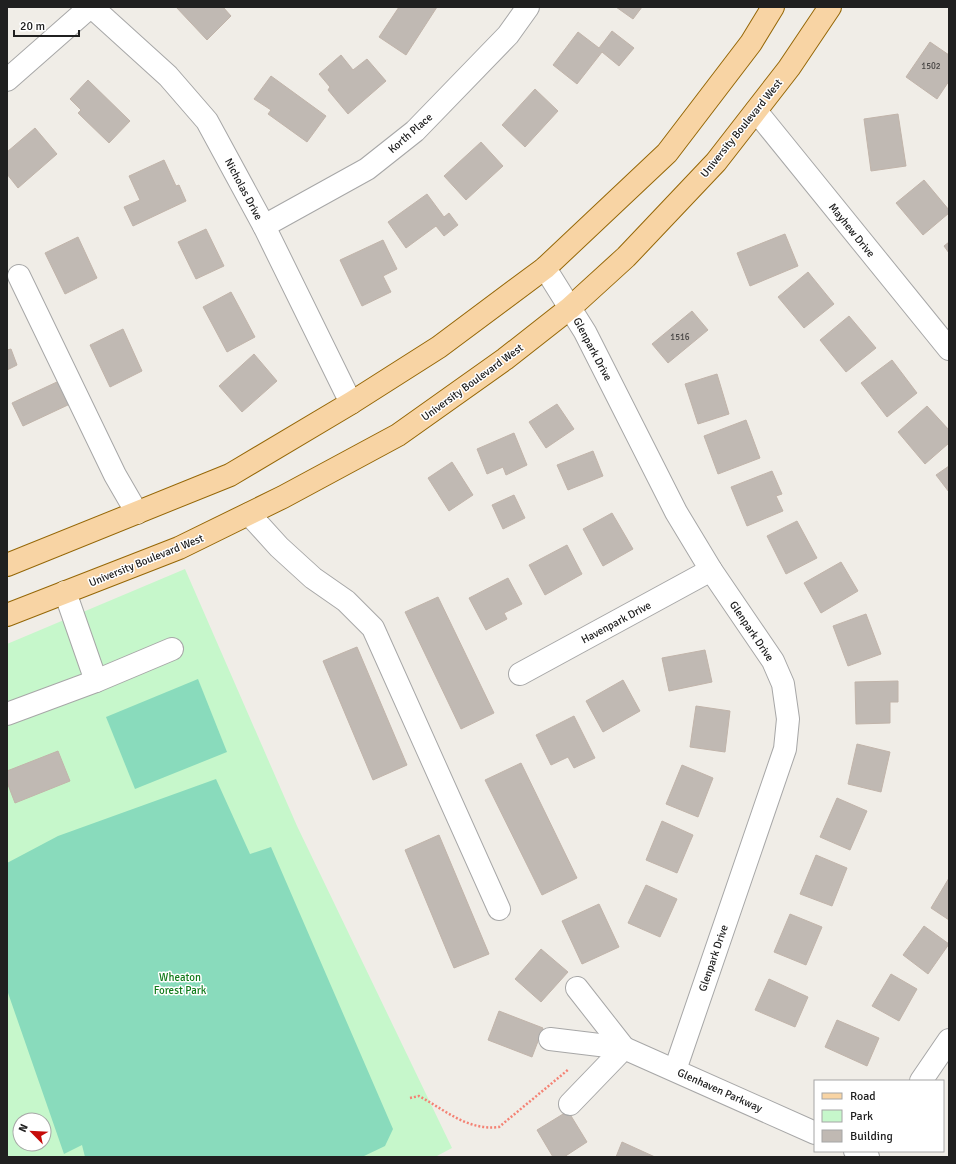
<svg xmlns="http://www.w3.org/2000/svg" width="956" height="1164" viewBox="0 0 956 1164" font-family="Signika,sans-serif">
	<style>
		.park { fill: #c6f7cb; fill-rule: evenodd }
		.pitch { fill: #89dbbc }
		.building { fill: #c0b9b3; stroke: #c1b4aa }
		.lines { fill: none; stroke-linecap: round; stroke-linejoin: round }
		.minor-casing { stroke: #a7a7a7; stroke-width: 24 }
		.major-casing { stroke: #956707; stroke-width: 24 }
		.path { stroke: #f48274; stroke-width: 2.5; stroke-dasharray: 2 2; stroke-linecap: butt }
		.minor { stroke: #fff; stroke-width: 22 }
		.major { stroke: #f8d4a4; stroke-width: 22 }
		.labels { text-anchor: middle; stroke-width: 3; stroke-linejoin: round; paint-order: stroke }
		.number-label { font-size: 9px; fill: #484645 }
		.street-label { font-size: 11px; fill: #202020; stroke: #fff }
		.park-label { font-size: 11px; fill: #117b1b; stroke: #fff }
	</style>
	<rect width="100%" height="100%" fill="#f0ede7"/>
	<path class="park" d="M185,569L297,826L452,1148L435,1157H7V644ZM20,1120H44V1144H20Z"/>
	<g class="pitch">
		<polygon points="198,679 227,752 135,789 106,717"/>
		<polygon points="216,779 250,854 271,847 393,1129 385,1146 362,1157 85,1157 82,1145 64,1154 7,990 7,863 58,836"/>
	</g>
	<g class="building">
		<polygon points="176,7 223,7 231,16 207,40"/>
		<polygon points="399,7 437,7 406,55 379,37"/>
		<polygon points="616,7 642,7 633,19"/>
		<polygon points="612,31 634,48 619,66 602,52 577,84 553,65 578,32 599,48"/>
		<polygon points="930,42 949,55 949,81 937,99 906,77"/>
		<polygon points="341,55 353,70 367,59 386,81 348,114 328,90 330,87 319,74"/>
		<polygon points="271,76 326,116 307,142 268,114 271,110 254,99"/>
		<polygon points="88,80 130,121 109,143 78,113 81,110 70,99"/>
		<polygon points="535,89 558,111 525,147 502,125"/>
		<polygon points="898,114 906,166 871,171 864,119"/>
		<polygon points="35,128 57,154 18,188 7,174 7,152"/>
		<polygon points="481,142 503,166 466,200 444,176"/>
		<polygon points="164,160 176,186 179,185 186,201 133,226 124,207 140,200 129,176"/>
		<polygon points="924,180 949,210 949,213 923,235 896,203"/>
		<polygon points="427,194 444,217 449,213 458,225 444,236 436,226 406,248 388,222"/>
		<polygon points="206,229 224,266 196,279 178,242"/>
		<polygon points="785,234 798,266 750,286 737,253"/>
		<polygon points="78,237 97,278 65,294 45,253"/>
		<polygon points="383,240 397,269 383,276 391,292 362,306 340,260"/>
		<polygon points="949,242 949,253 944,246"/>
		<polygon points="808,272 834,304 804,328 778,297"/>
		<polygon points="231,292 255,337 227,352 203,307"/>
		<polygon points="692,311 708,330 668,363 652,344"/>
		<polygon points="849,316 876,348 846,372 820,340"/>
		<polygon points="123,329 142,371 110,387 90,345"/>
		<polygon points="11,349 17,365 7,370 7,350"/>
		<polygon points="254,354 277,381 242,412 219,386"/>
		<polygon points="892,360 917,393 887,417 861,383"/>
		<polygon points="717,374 729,414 698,424 685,384"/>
		<polygon points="59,381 70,404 23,426 12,403"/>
		<polygon points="557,404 574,429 546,448 529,422"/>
		<polygon points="927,406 949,430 949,443 925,464 898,432"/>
		<polygon points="746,420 760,458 718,474 704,436"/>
		<polygon points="514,433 527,465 506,475 503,467 487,474 477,449"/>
		<polygon points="593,451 603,476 568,490 557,465"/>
		<polygon points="452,462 473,495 449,511 428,478"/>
		<polygon points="949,466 949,492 936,475"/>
		<polygon points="772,471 782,494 776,496 783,511 747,526 731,487"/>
		<polygon points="514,495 525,518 503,529 492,505"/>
		<polygon points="612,513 633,549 603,566 583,529"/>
		<polygon points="797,521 817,558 786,574 767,536"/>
		<polygon points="567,545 582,574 545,595 529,565"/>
		<polygon points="841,562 858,591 821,613 804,583"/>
		<polygon points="508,578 522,604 504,613 507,619 486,630 469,598"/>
		<polygon points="438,597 494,713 461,729 405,612"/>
		<polygon points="866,614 881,654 848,666 833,626"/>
		<polygon points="357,647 407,765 373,780 323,661"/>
		<polygon points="705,650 712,682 669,691 662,658"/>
		<polygon points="623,680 640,711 603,732 586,701"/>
		<polygon points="898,681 898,702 890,702 890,723 856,724 855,682"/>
		<polygon points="696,706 730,711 725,752 690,747"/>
		<polygon points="574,716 595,758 574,768 568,757 551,765 536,735"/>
		<polygon points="857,744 890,752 881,792 848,784"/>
		<polygon points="58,751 70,781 15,803 7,782 7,771"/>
		<polygon points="521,763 577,878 542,895 485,780"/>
		<polygon points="682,765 713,778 698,817 666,804"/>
		<polygon points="837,798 867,811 850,850 820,837"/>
		<polygon points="662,821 693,835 677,873 646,860"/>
		<polygon points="439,835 489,954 454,968 405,850"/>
		<polygon points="816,855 847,868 832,906 800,894"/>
		<polygon points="949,878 949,920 931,908"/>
		<polygon points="646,885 677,899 660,937 628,923"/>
		<polygon points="599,904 619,947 582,964 562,921"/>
		<polygon points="790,914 822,927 806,965 774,952"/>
		<polygon points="924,926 949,944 928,974 903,955"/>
		<polygon points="541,949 568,972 541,1002 515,979"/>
		<polygon points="891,974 917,989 899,1021 872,1006"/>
		<polygon points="769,979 808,997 795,1027 755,1010"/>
		<polygon points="499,1011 543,1028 532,1057 488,1040"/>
		<polygon points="837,1020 879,1038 867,1066 825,1047"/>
		<polygon points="568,1111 587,1142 564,1157 553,1157 537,1130"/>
		<polygon points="622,1142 655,1157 616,1157"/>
	</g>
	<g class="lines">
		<g class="minor-casing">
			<g id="minor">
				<polyline points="92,7 168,76 207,121 264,226 351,403"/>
				<polyline points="7,80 90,7"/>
				<polyline points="756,111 949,349"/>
				<polyline points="264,226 367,169 415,131 508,35 528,7"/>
				<polyline points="545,268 585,332 676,512 711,570 773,661 783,684 788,719 785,749 675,1070"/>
				<polyline points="19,276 115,475 137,513"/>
				<polyline points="249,514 279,547 313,578 346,601 373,628 499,909"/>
				<polyline points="520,674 711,570"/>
				<polyline points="96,681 172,649"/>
				<polyline points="7,714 96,681 65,592"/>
				<polyline points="577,988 624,1048"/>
				<polyline points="550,1039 624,1048 815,1133"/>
				<polyline points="921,1081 949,1040"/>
				<polyline points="570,1104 624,1048"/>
				<polyline points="855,1151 868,1157"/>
			</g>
		</g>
		<g class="major-casing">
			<g id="major">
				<polyline points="7,565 230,475 351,403 439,347 545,268 667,153 751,43 773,7"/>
				<polyline points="7,615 179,548 283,497 398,435 505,359 570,308 626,257 716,162 789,68 830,7"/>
			</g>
		</g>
		<path class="path" d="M410,1098L419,1096C445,1110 468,1131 499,1127L569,1069"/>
		<use href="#minor" class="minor"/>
		<use href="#major" class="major"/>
	</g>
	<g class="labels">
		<g class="number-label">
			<text x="931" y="69">1502</text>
			<text x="680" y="340">1516</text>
		</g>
		<g class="street-label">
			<text transform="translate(741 128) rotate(-51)" y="4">University Boulevard West</text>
			<text transform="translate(410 133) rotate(-41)" y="4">Korth Place</text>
			<text transform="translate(244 189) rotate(62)" y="4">Nicholas Drive</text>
			<text transform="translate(852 230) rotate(51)" y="4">Mayhew Drive</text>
			<text transform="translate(593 349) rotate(62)" y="4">Glenpark Drive</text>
			<text transform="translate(472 382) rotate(-36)" y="4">University Boulevard West</text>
			<text transform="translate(146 560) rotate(-22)" y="4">University Boulevard West</text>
			<text transform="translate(616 622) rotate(-28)" y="4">Havenpark Drive</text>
			<text transform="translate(752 631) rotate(56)" y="4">Glenpark Drive</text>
			<text transform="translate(713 958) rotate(-71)" y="4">Glenpark Drive</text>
			<text transform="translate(720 1090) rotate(24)" y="4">Glenhaven Parkway</text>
		</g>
		<g class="park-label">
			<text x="180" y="981">Wheaton<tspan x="180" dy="13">Forest Park</tspan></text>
		</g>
	</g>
	<rect width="956" height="1164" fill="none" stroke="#202020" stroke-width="16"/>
	<rect x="814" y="1080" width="130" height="72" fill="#ffffff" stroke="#a6a6a6"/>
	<rect x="822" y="1093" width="20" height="6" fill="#f8d4a4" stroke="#a6a6a6"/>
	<text x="850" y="1100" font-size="12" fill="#202020">Road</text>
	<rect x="822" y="1110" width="20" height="12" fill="#c6f7cb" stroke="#a6a6a6"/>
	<text x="850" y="1120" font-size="12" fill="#202020">Park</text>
	<rect x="822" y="1130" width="20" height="12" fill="#c0b9b3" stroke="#a6a6a6"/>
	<text x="850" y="1140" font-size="12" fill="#202020">Building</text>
	<g transform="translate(32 1132) rotate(294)"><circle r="19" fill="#ffffff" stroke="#a6a6a6"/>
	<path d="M0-3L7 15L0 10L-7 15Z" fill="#c60b09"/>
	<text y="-6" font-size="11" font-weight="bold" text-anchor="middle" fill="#202020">N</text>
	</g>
	<path d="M14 30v6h65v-6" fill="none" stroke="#202020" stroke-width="2"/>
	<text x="20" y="30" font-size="12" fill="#202020" stroke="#ffffff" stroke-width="3" paint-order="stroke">20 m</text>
</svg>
